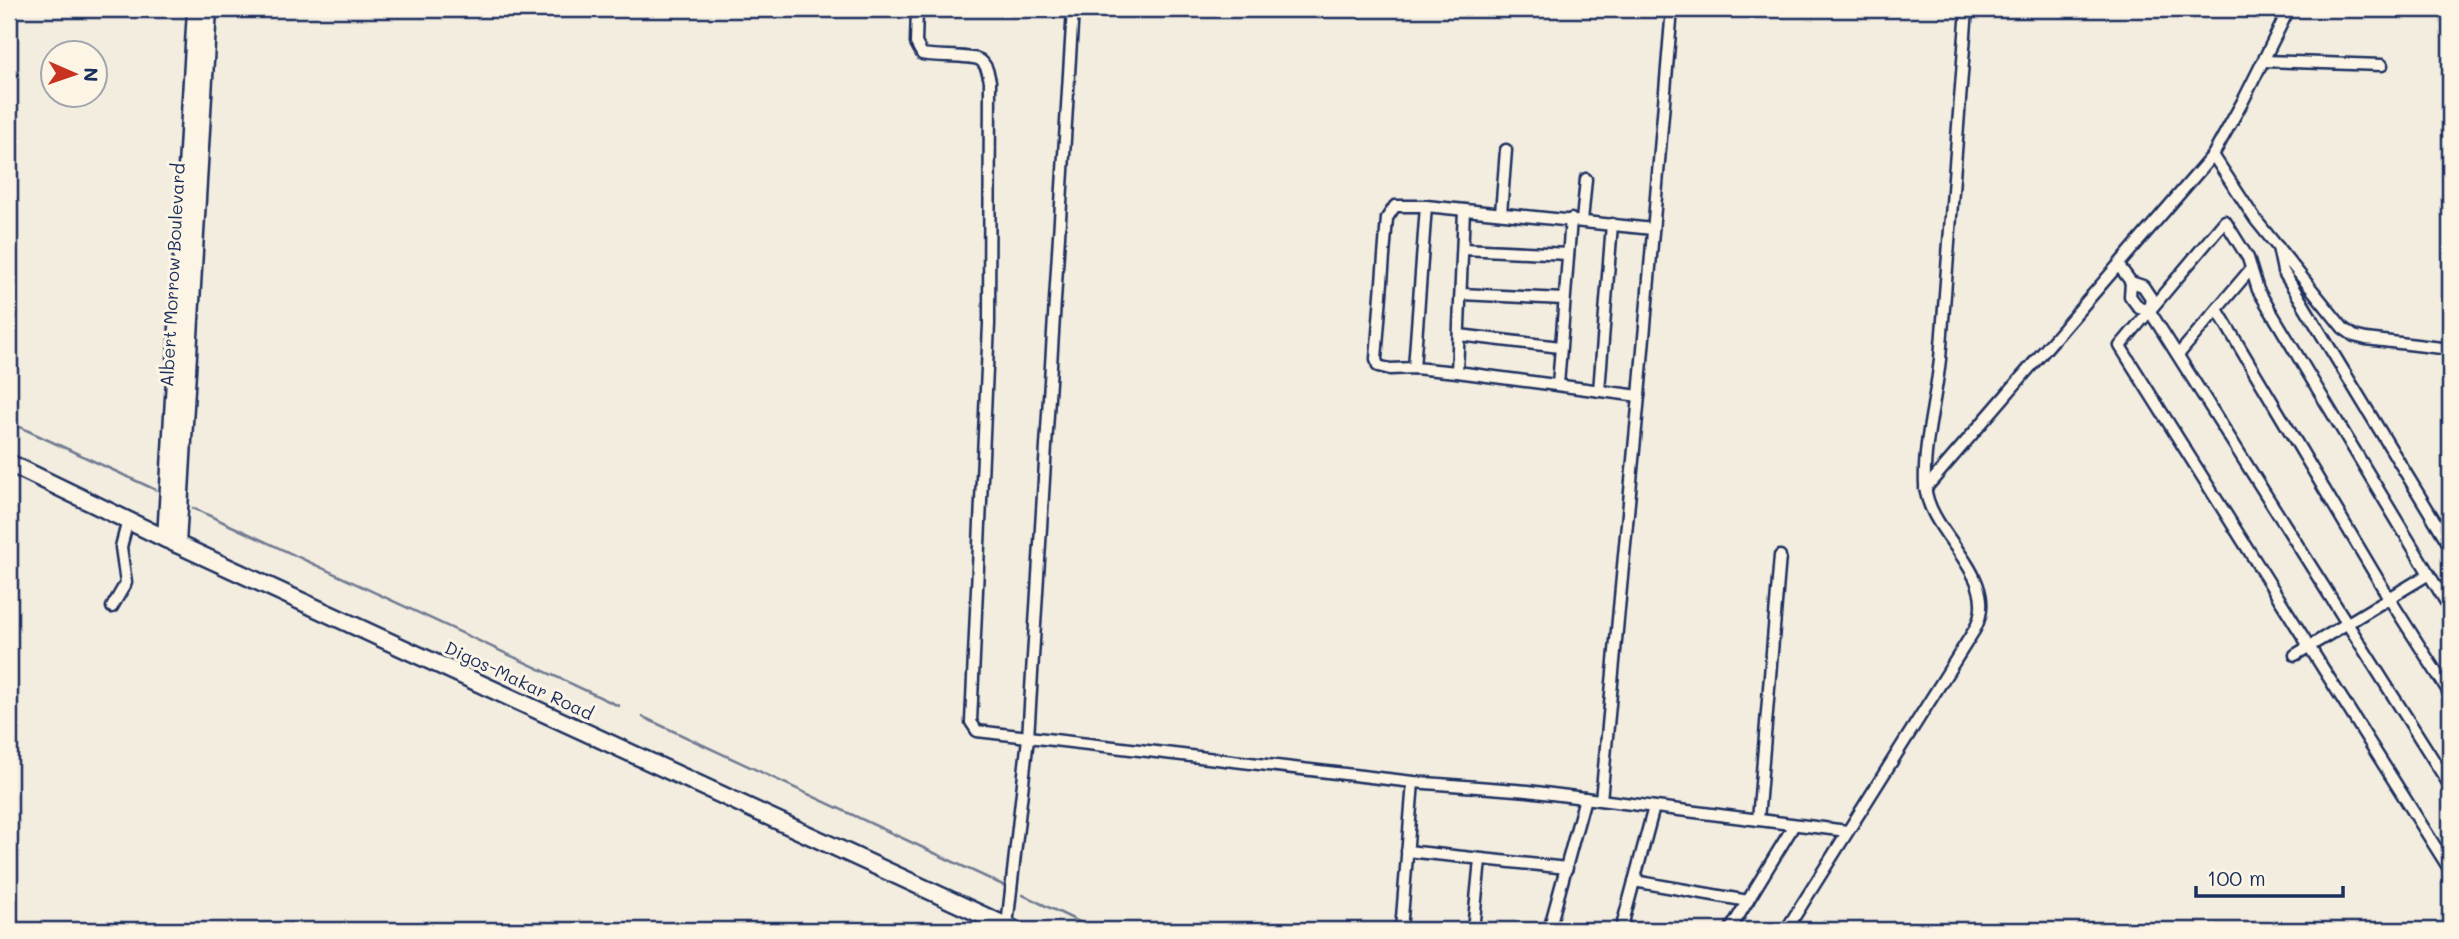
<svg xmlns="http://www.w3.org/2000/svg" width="2459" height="939" viewBox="0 0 2459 939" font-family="Mali,sans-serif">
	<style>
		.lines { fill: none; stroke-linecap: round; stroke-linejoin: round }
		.stream { stroke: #707a91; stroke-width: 2.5 }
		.minor-casing { stroke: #1b2f5e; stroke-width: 15 }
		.primary-casing { stroke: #1b2f5e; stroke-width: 21 }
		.trunk-casing { stroke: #1b2f5e; stroke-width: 21 }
		.minor { stroke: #fcf5e5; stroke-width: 10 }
		.primary { stroke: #fcf5e5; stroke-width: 16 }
		.trunk { stroke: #fcf5e5; stroke-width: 16 }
		.labels { text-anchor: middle; stroke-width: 6; stroke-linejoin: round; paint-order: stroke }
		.street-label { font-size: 18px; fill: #1b2f5e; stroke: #fcf5e5 }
	</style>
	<rect width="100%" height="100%" fill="#f3ede0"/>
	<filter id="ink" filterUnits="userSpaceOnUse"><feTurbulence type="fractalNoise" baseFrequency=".0143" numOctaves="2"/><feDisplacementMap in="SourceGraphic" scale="14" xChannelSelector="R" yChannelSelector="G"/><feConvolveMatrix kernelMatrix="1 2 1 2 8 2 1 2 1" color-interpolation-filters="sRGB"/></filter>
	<g filter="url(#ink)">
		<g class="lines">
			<g class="stream">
				<polyline points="9,422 156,490"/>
				<polyline points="193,508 619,706"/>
				<polyline points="643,717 1005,886"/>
				<polyline points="1023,895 1096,930"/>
			</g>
			<g class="minor-casing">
				<g id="minor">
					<path d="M917,9L916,43L922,54C936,57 971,55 980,60C987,65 988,73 990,81L989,324L971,722L977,731L1413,782L1528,791L1847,831"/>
					<polyline points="2263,61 2382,65"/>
					<polyline points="2213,155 2255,219 2343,328 2354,336 2366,339 2450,349"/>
					<polyline points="1501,213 1506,150"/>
					<polyline points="1582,221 1586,179"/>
					<polyline points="2278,247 2283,271 2450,546"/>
					<polyline points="1463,249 1568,254"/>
					<polyline points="2119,266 2131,282 2143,286 2151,298 2149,310 2450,786"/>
					<polyline points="2131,282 2130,296 2139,308 2149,310"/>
					<polyline points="1461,294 1564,299"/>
					<polyline points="2217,309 2389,598 2450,694"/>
					<polyline points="1459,335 1560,347"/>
					<polyline points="2178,355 2250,270"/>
					<polyline points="1414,368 1426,206"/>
					<polyline points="1457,372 1464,210"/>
					<polyline points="1558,385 1571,219"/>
					<polyline points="1599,391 1612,224"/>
					<polyline points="1639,396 1457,372 1414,368 1390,369 1378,366 1376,359 1387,218 1395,206 1426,206 1653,229"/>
					<polyline points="1925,489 2213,155 2243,101 2289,9"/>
					<polyline points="112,607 126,583 121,547 128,520"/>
					<polyline points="2450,609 2258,290 2248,258 2225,221 2120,346 2450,870"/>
					<polyline points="2295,655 2429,574"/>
					<polyline points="1601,800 1639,396 1672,9"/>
					<polyline points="1758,820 1780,556"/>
					<polyline points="1407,851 1567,868"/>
					<polyline points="1634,881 1748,901"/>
					<polyline points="1007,926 1028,738 1073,9"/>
					<polyline points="1401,930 1413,782"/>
					<polyline points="1473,930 1480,860"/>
					<polyline points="1549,930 1585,798"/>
					<polyline points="1621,930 1654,807"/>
					<polyline points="1730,930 1794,825"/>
					<path d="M1786,930L1975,629C2003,575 1928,536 1925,485C1923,444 1936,400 1940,359C1949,242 1959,125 1967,9"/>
				</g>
			</g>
			<g class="primary-casing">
				<polyline id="primary" points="9,463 166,539"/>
			</g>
			<g class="trunk-casing">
				<g id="trunk">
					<polyline points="196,9 166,539 1015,930"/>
					<polyline points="177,544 208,9"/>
				</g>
			</g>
			<use href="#minor" class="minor"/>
			<use href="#primary" class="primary"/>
			<use href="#trunk" class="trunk"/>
		</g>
	</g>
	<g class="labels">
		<g class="street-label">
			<text transform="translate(173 275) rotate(-87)" y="6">Albert Morrow Boulevard</text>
			<text transform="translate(519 681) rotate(25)" y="6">Digos-Makar Road</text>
		</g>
	</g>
	<rect width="2459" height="939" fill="none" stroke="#fcf5e5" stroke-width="35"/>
	<rect x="18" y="18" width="2424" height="904" fill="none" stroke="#1b2f5e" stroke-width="2.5" filter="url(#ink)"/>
	<g transform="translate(74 74) rotate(92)"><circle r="33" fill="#fcf5e5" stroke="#a2a6af" stroke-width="2"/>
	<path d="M0-5L12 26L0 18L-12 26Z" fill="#c8321e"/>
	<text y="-10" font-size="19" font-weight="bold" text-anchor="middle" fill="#1b2f5e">N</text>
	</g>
	<path d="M2196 886v10h147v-10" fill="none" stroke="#1b2f5e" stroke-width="3.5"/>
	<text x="2207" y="886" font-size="21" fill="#1b2f5e" stroke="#fcf5e5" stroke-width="5" paint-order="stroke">100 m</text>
</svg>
